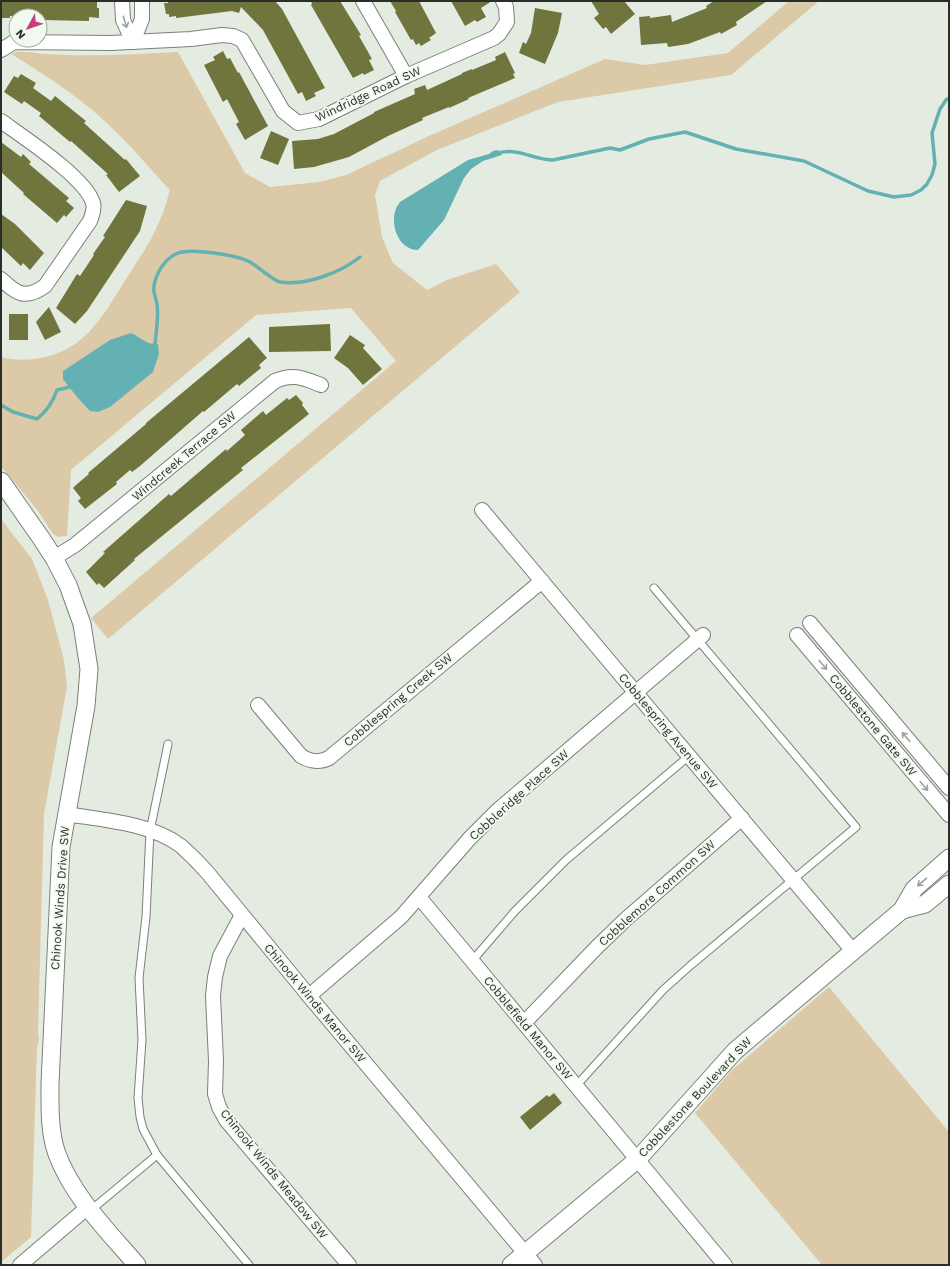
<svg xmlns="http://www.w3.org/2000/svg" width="950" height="1266" viewBox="0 0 950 1266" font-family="'Work Sans',sans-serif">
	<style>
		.green { fill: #dbc9a8 }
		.water { fill: #63b1b3 }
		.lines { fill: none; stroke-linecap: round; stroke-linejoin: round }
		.stream { stroke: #63b1b3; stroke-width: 3.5 }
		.building { fill: #70743d }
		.service-casing { stroke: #798178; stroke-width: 9 }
		.minor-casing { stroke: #798178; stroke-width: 16 }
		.tertiary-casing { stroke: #798178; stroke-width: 19 }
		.service { stroke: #fff; stroke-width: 7 }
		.minor { stroke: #fff; stroke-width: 14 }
		.tertiary { stroke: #fff; stroke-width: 17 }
		.oneway { stroke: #9fa19f }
		.labels { text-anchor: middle; stroke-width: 4; stroke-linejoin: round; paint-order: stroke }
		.street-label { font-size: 12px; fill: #2a2e2a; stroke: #f1faef }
	</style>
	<rect width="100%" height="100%" fill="#e4ece2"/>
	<g class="green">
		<path d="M789,1H819L731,75L558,102L437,150L380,181L375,195L382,237L393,263L427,290L447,280L496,264L520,292L108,639L91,618L396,361L351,308L256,315L71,470L67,536L58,537L53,534L38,511L1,466V357C24,363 51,359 72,346C98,330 115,295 132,270C139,258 148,246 154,233C161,219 166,205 170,190C151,170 134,149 114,130C84,100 47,76 11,54C21,49 36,54 47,54C90,57 134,54 178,52L245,173L270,187L319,182L346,175L429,136L605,59L645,65L728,53Z"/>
		<polygon points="1,519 32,559 48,600 64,660 67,687 44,814 38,1032 39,1040 37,1047 31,1237 1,1262"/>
		<polygon points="829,987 949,1132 949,1265 822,1265 695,1113 731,1071"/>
	</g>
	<g class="water">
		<path d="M498,150L502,155L483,161L471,169L464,178L444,220L418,250C396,250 387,217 400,202L468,160L489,154L493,151Z"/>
		<path d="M131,333C142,338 146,345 158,344L159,354L153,372L110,407L98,412L90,411L77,397L63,379V371L110,340Z"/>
	</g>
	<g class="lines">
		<g class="stream">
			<path d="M495,154C517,146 532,160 553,160L610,148L620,150L649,139L685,132L736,149L804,161L868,191L894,197L911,195L921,190L927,184L932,175L935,164L932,133L940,109L946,100L949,98"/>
			<path d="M151,347L155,344C156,331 159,317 157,304C155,294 152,292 155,281C159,269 166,258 178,253C191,248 237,255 250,262C257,266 274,281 280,282C305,286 340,273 360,257"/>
			<path d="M1,405L13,412L37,419C47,411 53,402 57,390L74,386"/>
		</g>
	</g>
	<g class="building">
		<polygon points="1,1 97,1 97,8 99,8 99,18 89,17 89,21 42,20 42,16 10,16 10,18 1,18"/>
		<polygon points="168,1 275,1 282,9 325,88 314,93 316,96 306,101 302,92 298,94 263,30 241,7 239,13 232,11 176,18 176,16 169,17 169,14 166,14 164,3 168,3"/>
		<polygon points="311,1 340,1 361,35 359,36 372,59 369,60 374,70 364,75 363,73 353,78 311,5 312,4"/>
		<polygon points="390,1 419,1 436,33 429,38 431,40 421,46 419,43 416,45 413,39 411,40 395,12 396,11"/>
		<polygon points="451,1 492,1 481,8 486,17 477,22 475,20 465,26"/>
		<polygon points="591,1 624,1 635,14 611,34 606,27 603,29 594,18 599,14"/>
		<polygon points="714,1 767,1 736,22 737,25 721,34 720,32 688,44 668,47 667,43 641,45 639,17 650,16 650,18 671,15 672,22 707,8 706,6"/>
		<polygon points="535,8 562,13 558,33 545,64 519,53 523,42 526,44 531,33"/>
		<polygon points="223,51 227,59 230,58 238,73 239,72 268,126 245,140 236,124 239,122 227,99 223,102 204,65 215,60 213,57"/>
		<polygon points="505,52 515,73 513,74 515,78 468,98 469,99 449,108 449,107 422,118 423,120 388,136 349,157 314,167 294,169 292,141 318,139 334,134 374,113 374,112 415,94 414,89 425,85 427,90 462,74 462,73 472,69 472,70 496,60 495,57"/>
		<polygon points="21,74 36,83 33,88 51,101 55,96 86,121 84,123 125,160 126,159 140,176 119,192 106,175 108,174 71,141 70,142 39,116 41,113 24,101 22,104 4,92 14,76 18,78"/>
		<polygon points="271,131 289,139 278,165 260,158"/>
		<polygon points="1,142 21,157 23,154 31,162 29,164 69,198 66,201 74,208 66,217 64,215 57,223 23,194 24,193 1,172"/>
		<polygon points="126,200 147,206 140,231 87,311 75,324 56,308 77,274 80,276 94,255 93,254 105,237 103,236"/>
		<polygon points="1,214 15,224 44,253 30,270 23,263 21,266 1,247"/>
		<polygon points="49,307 61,332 45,340 36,322"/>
		<rect x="9" y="314" width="19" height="26"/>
		<polygon points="330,324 331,351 269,352 269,327"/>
		<polygon points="350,335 365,345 363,348 382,369 363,385 348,368 334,358"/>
		<polygon points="249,337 267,358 259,365 261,368 239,386 237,384 204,412 203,411 140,466 132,472 130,470 116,482 117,484 85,509 78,501 81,498 73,488 76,485 89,474 88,473 146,424 146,423"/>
		<polygon points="296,395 303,403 302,405 309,414 241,468 243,470 134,559 135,560 104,588 99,583 97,585 86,572 105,553 103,552 169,494 171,496 226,449 227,451 245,435 241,430 263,411 266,415 287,398 289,400"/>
		<polygon points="554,1093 562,1103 530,1130 520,1117 547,1095 549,1097"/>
	</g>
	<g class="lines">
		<g class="service-casing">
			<g id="service">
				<polyline points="168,744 150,831 146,917 139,978 142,1040 138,1098 140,1117 143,1129 157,1155 249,1265"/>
				<polyline points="472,961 515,911 566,860 689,756"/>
				<polyline points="576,1086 663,990 691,965 856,827 654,588"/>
				<polyline points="91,1210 157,1155"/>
			</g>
		</g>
		<g class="minor-casing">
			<g id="minor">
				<polyline points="122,1 123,20 133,42"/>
				<polyline points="363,1 406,76"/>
				<polyline points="133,42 142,19 142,1"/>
				<polyline points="1,50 14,42 111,43 191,39 222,35 233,36 242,40 283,111 298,123 319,119 406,76 494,38 499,34 507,22 506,7 503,1"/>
				<path d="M1,121C23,137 86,178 93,203C95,210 92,215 90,221L45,286C25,300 17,294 1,279"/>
				<polyline points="482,510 853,951"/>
				<path d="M54,558L75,545L275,381C293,373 303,378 321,385"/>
				<polyline points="810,623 949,788"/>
				<polyline points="797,635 949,815"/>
				<path d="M258,705L301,756C311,762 319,763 329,758L542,581"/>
				<path d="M66,814C103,820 151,823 181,846C190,854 199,863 207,872L309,996L535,1265"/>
				<polyline points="419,897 725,1265"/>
				<polyline points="242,915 220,956 215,977 213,996 216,1061 215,1094 219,1107 226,1120 349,1265"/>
				<polyline points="309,996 401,917 470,838 498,810 703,635"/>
				<polyline points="524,1023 597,947 626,919 742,818"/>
				<polyline points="20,1265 88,1207"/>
			</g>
		</g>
		<g class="tertiary-casing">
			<g id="tertiary">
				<path d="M1,481L41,538L54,558L68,585L82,624L89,669L86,706L61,847L50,1084C50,1106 49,1132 57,1154C73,1197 108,1231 137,1265"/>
				<polyline points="902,910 925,904 949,884"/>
				<polyline points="511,1265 638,1159 735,1051 749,1039 902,910 914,889 949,858"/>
			</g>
		</g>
		<use href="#service" class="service"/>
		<use href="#minor" class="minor"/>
		<use href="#tertiary" class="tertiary"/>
	</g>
	<defs><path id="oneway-shaft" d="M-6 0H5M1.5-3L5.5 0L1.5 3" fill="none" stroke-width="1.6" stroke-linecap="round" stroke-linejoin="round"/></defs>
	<g class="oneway">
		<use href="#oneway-shaft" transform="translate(125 22) rotate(73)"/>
		<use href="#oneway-shaft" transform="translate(823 665) rotate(50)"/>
		<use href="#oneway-shaft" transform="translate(906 737) rotate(-130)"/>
		<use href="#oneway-shaft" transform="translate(924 786) rotate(50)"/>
		<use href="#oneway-shaft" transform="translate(922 882) rotate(139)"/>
	</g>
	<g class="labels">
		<g class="street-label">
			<text transform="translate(368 94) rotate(-25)" y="4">Windridge Road SW</text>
			<text transform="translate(184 456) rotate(-40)" y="4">Windcreek Terrace SW</text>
			<text transform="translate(398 700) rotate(-40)" y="4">Cobblespring Creek SW</text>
			<text transform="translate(873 725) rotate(50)" y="4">Cobblestone Gate SW</text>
			<text transform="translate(668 731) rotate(50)" y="4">Cobblespring Avenue SW</text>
			<text transform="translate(519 795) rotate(-42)" y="4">Cobbleridge Place SW</text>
			<text transform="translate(657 893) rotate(-42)" y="4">Cobblemore Common SW</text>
			<text transform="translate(60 898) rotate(-86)" y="4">Chinook Winds Drive SW</text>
			<text transform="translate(315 1003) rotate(50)" y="4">Chinook Winds Manor SW</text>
			<text transform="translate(528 1028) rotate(50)" y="4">Cobblefield Manor SW</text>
			<text transform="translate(695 1097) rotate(-47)" y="4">Cobblestone Boulevard SW</text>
			<text transform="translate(274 1174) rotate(51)" y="4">Chinook Winds Meadow SW</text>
		</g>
	</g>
	<rect width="950" height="1266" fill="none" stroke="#2a2e2a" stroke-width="4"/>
	<g transform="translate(28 28) rotate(230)"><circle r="19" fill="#f1faef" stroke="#a1a8a0"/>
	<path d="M0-3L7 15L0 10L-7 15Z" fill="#c63e7b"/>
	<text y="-6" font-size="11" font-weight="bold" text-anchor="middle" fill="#2a2e2a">N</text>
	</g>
</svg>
